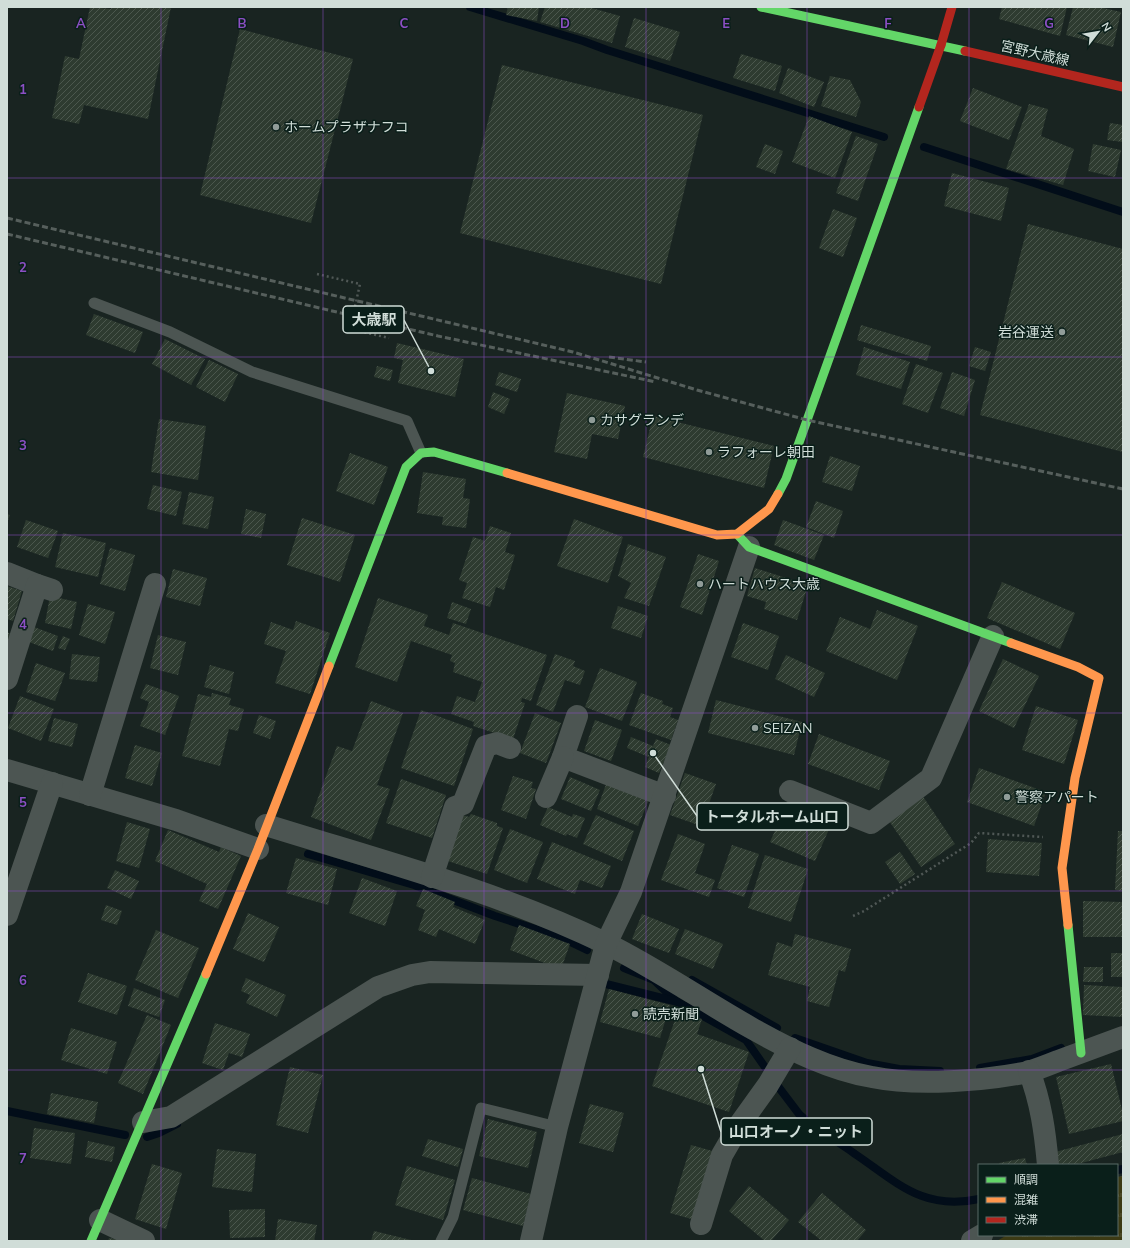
<svg xmlns="http://www.w3.org/2000/svg" width="1130" height="1248" viewBox="0 0 1130 1248" font-family="Mulish,'Noto Sans JP',sans-serif">
	<style>
		.grass { fill: url(#grass-tufts) }
		.lines { fill: none; stroke-linecap: round; stroke-linejoin: round }
		.stream { stroke: #020d19; stroke-width: 8 }
		.building { fill: url(#building-hatch) }
		.path { stroke: #505856; stroke-width: 2.5; stroke-dasharray: 2 3; stroke-linecap: butt }
		.lane { stroke: #4c5552; stroke-width: 11 }
		.street { stroke: #4c5552; stroke-width: 22 }
		.fast { stroke: #63d668; stroke-width: 9 }
		.slow { stroke: #ff974d; stroke-width: 9 }
		.jam { stroke: #b3261e; stroke-width: 9 }
		.rail { stroke: #565f5c; stroke-width: 3; stroke-dasharray: 6 3; stroke-linecap: butt }
		.grid { fill: none; stroke: #8c4fc4; stroke-width: 1; stroke-opacity: 0.55 }
		.poi-dot { fill: #909c98; stroke: #0a1f1a; stroke-width: 1.5 }
		.labels { text-anchor: middle; stroke-width: 3; stroke-linejoin: round; paint-order: stroke }
		.street-label { font-size: 14px; fill: #d0ddd8; stroke: #0a1f1a }
		.poi-label { font-size: 14px; fill: #d0ddd8; stroke: #0a1f1a; text-anchor: start }
		.grid-label { font-size: 13px; text-anchor: middle; font-weight: bold; fill: #8c4fc4; stroke: #0a1f1a; stroke-width: 3; stroke-linejoin: round; paint-order: stroke }
		.leader { fill: none; stroke: #d0ddd8; stroke-width: 1.5 }
		.callout-dot { fill: #d0ddd8; stroke: #0a1f1a; stroke-width: 1.5 }
		.callout { fill: #0a1f1a; stroke: #d0ddd8; stroke-width: 1.5 }
		.callout-label { font-size: 15px; text-anchor: middle; font-weight: bold; fill: #d0ddd8 }
	</style>
	<defs>
		<pattern id="grass-tufts" width="24" height="20" patternUnits="userSpaceOnUse"><rect width="24" height="20" fill="#3c3a14"/><path d="M3 7l-1-3M5 7V3M7 7l1-3M15 17l-1-3M17 17v-4M19 17l1-3" fill="none" stroke="#575635"/></pattern>
		<pattern id="building-hatch" width="6" height="6" patternUnits="userSpaceOnUse"><rect width="6" height="6" fill="#2e3b30"/><path d="M-1 1l2-2M0 6l6-6M5 7l2-2" fill="none" stroke="#4b574d"/></pattern>
	</defs>
	<rect width="100%" height="100%" fill="#192421"/>
	<polygon class="grass" points="1123,1176 1123,1241 997,1241 1007,1235 1117,1235 1117,1177"/>
	<g class="lines">
		<g class="stream">
			<polyline points="470,7 583,41 607,50 884,137"/>
			<polyline points="924,147 1123,212"/>
			<polyline points="308,854 414,885 495,916 560,937 587,950"/>
			<polyline points="624,968 654,980 677,1002"/>
			<polyline points="692,980 777,1028"/>
			<polyline points="606,984 678,1002 746,1040 767,1070"/>
			<polyline points="795,1038 867,1063 899,1069 940,1071"/>
			<polyline points="980,1068 1032,1059 1061,1048"/>
			<path d="M777,1085L799,1114L809,1123C824,1134 840,1143 855,1154C898,1183 923,1211 979,1199"/>
			<polyline points="7,1111 125,1135"/>
			<polyline points="147,1137 159,1133 177,1124"/>
			<polyline points="1117,1170 1123,1169"/>
		</g>
	</g>
	<g class="building">
		<polygon points="90,7 111,9 112,7 171,7 148,119 84,105 79,124 52,118 65,56 79,59"/>
		<polygon points="508,7 539,7 537,21 506,15"/>
		<polygon points="545,7 588,7 620,16 612,43 540,22"/>
		<polygon points="1002,7 1067,7 1060,36 999,19"/>
		<polygon points="1073,7 1099,7 1121,12 1113,47 1066,35"/>
		<polygon points="634,18 680,32 670,61 625,47"/>
		<polygon points="240,29 353,59 311,223 200,195"/>
		<polygon points="741,54 782,66 775,91 733,78"/>
		<polygon points="502,65 703,115 661,284 460,233"/>
		<polygon points="788,68 824,82 814,107 779,93"/>
		<polygon points="830,76 850,80 861,102 856,117 821,106"/>
		<polygon points="973,88 1022,107 1009,140 960,121"/>
		<polygon points="1029,104 1048,109 1041,136 1074,149 1063,185 1006,169"/>
		<polygon points="809,116 852,132 835,178 792,162"/>
		<polygon points="1110,123 1123,125 1123,142 1107,140"/>
		<polygon points="856,136 878,144 858,201 836,193"/>
		<polygon points="765,144 783,151 775,174 756,167"/>
		<polygon points="1093,144 1121,150 1115,177 1088,171"/>
		<polygon points="952,173 1009,188 1001,221 944,206"/>
		<polygon points="833,209 857,218 843,257 819,248"/>
		<polygon points="1028,224 1123,249 1123,452 980,415"/>
		<polygon points="94,314 143,332 135,353 86,335"/>
		<polygon points="861,325 931,346 927,361 857,340"/>
		<polygon points="165,339 205,359 191,385 152,364"/>
		<polygon points="397,343 464,359 455,397 398,383 403,360 394,358"/>
		<polygon points="864,347 910,362 901,389 856,375"/>
		<polygon points="975,347 991,352 985,371 969,366"/>
		<polygon points="209,360 238,374 225,402 196,387"/>
		<polygon points="916,364 943,373 928,413 902,404"/>
		<polygon points="377,366 393,370 390,381 374,377"/>
		<polygon points="499,372 521,379 517,392 495,385"/>
		<polygon points="952,372 975,380 964,416 940,408"/>
		<polygon points="493,392 510,399 504,414 488,407"/>
		<polygon points="567,393 625,406 618,439 592,434 587,459 554,452"/>
		<polygon points="653,416 774,446 764,488 643,457"/>
		<polygon points="159,419 206,426 198,480 151,472"/>
		<polygon points="350,453 388,467 374,505 336,491"/>
		<polygon points="830,456 860,466 852,491 822,482"/>
		<polygon points="423,472 466,479 463,498 470,499 466,528 442,525 443,517 417,513"/>
		<polygon points="153,485 182,492 176,516 147,509"/>
		<polygon points="189,492 214,497 208,529 182,524"/>
		<polygon points="816,501 843,511 834,538 806,527"/>
		<polygon points="246,509 266,514 261,538 241,534"/>
		<polygon points="7,514 10,515 7,523"/>
		<polygon points="302,518 355,535 340,582 287,565"/>
		<polygon points="574,519 623,537 608,583 557,566"/>
		<polygon points="26,520 58,531 48,558 17,547"/>
		<polygon points="783,520 824,535 814,560 774,545"/>
		<polygon points="490,526 511,533 505,552 515,555 504,590 496,587 490,607 462,598 467,583 459,580 473,537 485,541"/>
		<polygon points="63,533 106,543 98,577 55,567"/>
		<polygon points="628,544 666,557 649,606 624,598 631,583 618,576"/>
		<polygon points="110,548 135,555 125,591 100,584"/>
		<polygon points="698,554 719,561 702,615 680,607"/>
		<polygon points="755,568 808,585 797,620 764,609 766,602 747,596"/>
		<polygon points="173,569 207,578 200,606 166,597"/>
		<polygon points="1002,582 1075,613 1060,649 987,618"/>
		<polygon points="7,586 22,591 13,621 7,619"/>
		<polygon points="50,596 77,602 71,629 45,623"/>
		<polygon points="378,598 428,615 424,626 449,635 453,623 547,655 531,701 522,698 521,702 525,703 513,739 473,726 474,722 451,714 457,696 475,702 482,682 453,672 455,663 450,661 452,655 411,641 397,682 355,667"/>
		<polygon points="452,602 471,609 466,624 447,618"/>
		<polygon points="88,604 115,612 105,644 79,635"/>
		<polygon points="618,606 648,616 641,638 611,628"/>
		<polygon points="877,610 918,626 897,680 826,651 840,617 870,629"/>
		<polygon points="296,621 330,633 310,694 275,683 286,651 264,644 271,622 293,630"/>
		<polygon points="743,623 779,636 768,670 731,657"/>
		<polygon points="34,627 58,636 53,651 29,642"/>
		<polygon points="7,632 11,634 7,648"/>
		<polygon points="158,635 186,642 178,675 150,668"/>
		<polygon points="63,636 70,639 65,650 58,648"/>
		<polygon points="72,654 100,657 97,682 69,679"/>
		<polygon points="555,654 575,661 573,666 585,671 580,685 565,680 553,712 536,705"/>
		<polygon points="786,655 825,673 814,697 775,679"/>
		<polygon points="1003,659 1039,676 1014,728 979,711"/>
		<polygon points="36,663 65,673 55,701 26,692"/>
		<polygon points="210,665 234,672 229,694 204,687"/>
		<polygon points="600,668 637,682 622,721 585,707"/>
		<polygon points="146,684 179,696 165,735 140,726 149,702 140,698"/>
		<polygon points="212,693 231,698 229,705 244,709 238,731 229,729 220,766 182,756 198,694 211,697"/>
		<polygon points="641,693 663,701 662,704 673,708 670,717 678,720 671,740 629,725"/>
		<polygon points="20,696 54,709 41,741 8,728"/>
		<polygon points="716,700 802,722 794,755 708,733"/>
		<polygon points="371,701 403,713 377,785 390,789 371,840 311,817 337,746 352,751"/>
		<polygon points="1036,706 1078,720 1064,764 1022,750"/>
		<polygon points="421,710 473,729 454,786 401,768"/>
		<polygon points="535,713 561,723 546,763 520,753"/>
		<polygon points="259,715 276,721 270,739 253,733"/>
		<polygon points="54,718 78,724 72,747 48,741"/>
		<polygon points="595,720 622,730 611,761 584,751"/>
		<polygon points="819,734 890,761 879,790 808,764"/>
		<polygon points="631,737 653,746 656,739 671,745 659,773 645,767 649,757 627,748"/>
		<polygon points="135,745 162,753 152,786 125,778"/>
		<polygon points="979,768 1046,792 1034,826 967,802"/>
		<polygon points="685,773 716,784 701,826 670,815"/>
		<polygon points="513,776 533,782 531,788 536,789 526,819 501,810"/>
		<polygon points="570,777 600,790 591,811 561,799"/>
		<polygon points="401,779 446,795 432,838 386,823"/>
		<polygon points="608,779 650,797 638,826 597,809"/>
		<polygon points="922,795 955,844 921,867 887,818"/>
		<polygon points="789,799 834,818 815,861 770,842"/>
		<polygon points="548,807 572,817 573,814 585,818 577,838 567,834 566,836 540,825"/>
		<polygon points="471,814 497,823 497,826 503,828 487,874 448,861 463,815 469,817"/>
		<polygon points="596,815 634,831 622,861 583,844"/>
		<polygon points="127,822 150,829 139,868 116,861"/>
		<polygon points="510,829 543,842 527,883 494,870"/>
		<polygon points="168,830 219,852 221,847 241,856 218,909 199,901 207,884 155,861"/>
		<polygon points="1118,831 1123,831 1123,891 1115,890"/>
		<polygon points="678,834 705,844 695,873 715,880 709,897 661,880"/>
		<polygon points="988,839 1042,843 1039,876 986,872"/>
		<polygon points="552,842 611,866 602,888 580,880 575,894 537,879"/>
		<polygon points="732,845 759,854 744,897 717,888"/>
		<polygon points="900,852 915,874 900,884 885,862"/>
		<polygon points="765,855 808,869 791,922 748,908"/>
		<polygon points="296,858 337,869 328,905 286,893"/>
		<polygon points="115,870 139,881 131,899 107,888"/>
		<polygon points="362,878 397,891 385,926 349,913"/>
		<polygon points="423,889 455,902 453,907 485,920 475,944 439,929 436,937 418,930 425,910 416,906"/>
		<polygon points="1083,901 1123,902 1123,937 1083,937"/>
		<polygon points="106,905 122,911 117,925 101,920"/>
		<polygon points="248,913 279,927 264,962 233,949"/>
		<polygon points="642,914 679,929 669,953 632,939"/>
		<polygon points="519,925 570,944 561,969 510,950"/>
		<polygon points="685,929 723,944 713,969 675,954"/>
		<polygon points="156,930 199,948 178,998 135,980"/>
		<polygon points="795,934 851,949 845,972 839,970 829,1007 807,1001 810,987 768,975 777,942 792,947"/>
		<rect x="1111" y="953" width="12" height="24"/>
		<polygon points="1084,967 1103,967 1103,982 1083,982"/>
		<polygon points="88,973 127,986 117,1015 78,1002"/>
		<polygon points="246,978 286,995 277,1017 246,1003 250,995 241,991"/>
		<polygon points="1084,985 1123,987 1123,1017 1083,1015"/>
		<polygon points="134,988 165,1000 159,1017 128,1006"/>
		<polygon points="609,989 670,1005 660,1038 600,1022"/>
		<polygon points="678,1011 702,1019 697,1034 749,1052 729,1112 652,1086"/>
		<polygon points="147,1015 171,1025 143,1094 118,1083"/>
		<polygon points="215,1023 250,1034 242,1057 229,1053 223,1070 202,1063"/>
		<polygon points="71,1028 117,1042 107,1074 61,1060"/>
		<polygon points="1111,1064 1123,1114 1123,1121 1069,1134 1056,1077"/>
		<polygon points="290,1067 323,1075 308,1133 276,1125"/>
		<polygon points="51,1093 98,1102 94,1123 47,1114"/>
		<polygon points="590,1104 624,1113 613,1152 579,1143"/>
		<polygon points="488,1119 537,1132 528,1168 479,1156"/>
		<polygon points="34,1128 75,1133 71,1164 30,1158"/>
		<polygon points="1123,1134 1123,1152 1074,1165 1058,1165 1055,1152"/>
		<polygon points="428,1139 463,1149 458,1167 422,1156"/>
		<polygon points="88,1141 115,1147 112,1162 85,1157"/>
		<polygon points="691,1145 716,1152 695,1220 670,1213"/>
		<polygon points="217,1149 256,1154 252,1192 212,1187"/>
		<polygon points="1025,1158 1027,1165 1000,1165 999,1163"/>
		<polygon points="152,1164 182,1173 166,1229 135,1219"/>
		<polygon points="407,1166 455,1180 443,1220 395,1205"/>
		<polygon points="472,1178 531,1194 523,1226 463,1210"/>
		<polygon points="749,1186 789,1220 771,1241 765,1241 729,1211"/>
		<polygon points="822,1193 866,1230 857,1241 822,1241 798,1222"/>
		<polygon points="265,1209 265,1237 230,1238 229,1210"/>
		<polygon points="278,1219 317,1225 314,1241 275,1241"/>
		<polygon points="374,1231 411,1240 411,1241 371,1241"/>
		<polygon points="109,1238 120,1240 120,1241 108,1241"/>
	</g>
	<g class="lines">
		<g class="path">
			<polyline points="317,274 360,284 350,329 389,338"/>
			<polyline points="853,916 864,911 971,843 979,833 1043,837"/>
		</g>
		<g class="lane">
			<polyline points="94,303 170,332 252,372 407,421 421,453"/>
			<polyline points="441,1241 453,1217 481,1108 557,1127"/>
		</g>
		<g class="street">
			<polyline points="7,573 37,585"/>
			<polyline points="7,679 37,585 52,590"/>
			<polyline points="577,716 563,757 665,796"/>
			<polyline points="7,770 176,820 258,849"/>
			<polyline points="790,791 871,823 931,778 993,636"/>
			<polyline points="90,795 155,584"/>
			<polyline points="546,797 563,757"/>
			<path d="M266,825C381,861 497,891 605,943C656,968 703,1001 753,1029C789,1049 830,1070 872,1077C916,1086 984,1081 1028,1072C1038,1069 1048,1065 1058,1061C1080,1053 1101,1045 1123,1037"/>
			<polyline points="432,877 455,807 463,804 486,746 497,743 510,748"/>
			<polyline points="7,915 52,783"/>
			<path d="M1029,1071C1041,1102 1045,1132 1048,1165"/>
			<polyline points="143,1122 171,1117 378,987 412,975 430,972 598,975"/>
			<polyline points="100,1220 144,1241"/>
			<polyline points="701,1224 722,1155 740,1124 768,1085 790,1048"/>
			<polyline points="531,1241 557,1127 606,944 631,892 749,547"/>
			<polyline points="972,1241 982,1235"/>
		</g>
		<g class="fast">
			<polyline points="761,7 965,51"/>
			<polyline points="778,494 786,479 919,107"/>
			<polyline points="737,534 749,547 1011,643"/>
			<polyline points="329,666 406,467 421,453 434,452 507,473"/>
			<polyline points="1068,925 1081,1053"/>
			<polyline points="91,1241 206,974"/>
		</g>
		<g class="slow">
			<polyline points="507,473 717,535 737,534 769,509 778,494"/>
			<polyline points="1011,643 1078,667 1099,678 1075,778 1062,868 1068,925"/>
			<polyline points="206,974 258,849 329,666"/>
		</g>
		<g class="jam">
			<polyline points="941,45 952,7"/>
			<polyline points="965,51 1123,87"/>
			<polyline points="919,107 941,45"/>
		</g>
		<g class="rail">
			<polyline points="7,218 573,352 697,390 807,420 1123,489"/>
			<polyline points="7,234 438,336 656,382"/>
			<polyline points="609,357 646,362"/>
		</g>
	</g>
	<path class="grid" d="M161,7V1241M323,7V1241M484,7V1241M646,7V1241M807,7V1241M969,7V1241M7,178H1123M7,357H1123M7,535H1123M7,713H1123M7,891H1123M7,1070H1123"/>
	<g class="poi-dot">
		<circle cx="276" cy="127" r="4"/>
		<circle cx="1062" cy="332" r="4"/>
		<circle cx="592" cy="420" r="4"/>
		<circle cx="709" cy="452" r="4"/>
		<circle cx="700" cy="584" r="4"/>
		<circle cx="755" cy="728" r="4"/>
		<circle cx="1007" cy="797" r="4"/>
		<circle cx="635" cy="1014" r="4"/>
	</g>
	<g class="labels">
		<g class="street-label">
			<text transform="translate(1035 53) rotate(13)" y="5">宮野大歳線</text>
		</g>
		<g class="poi-label">
			<text x="284" y="132">ホームプラザナフコ</text>
			<text x="1054" y="337" text-anchor="end">岩谷運送</text>
			<text x="600" y="425">カサグランデ</text>
			<text x="717" y="457">ラフォーレ朝田</text>
			<text x="708" y="589">ハートハウス大歳</text>
			<text x="763" y="733">SEIZAN</text>
			<text x="1015" y="802">警察アパート</text>
			<text x="643" y="1019">読売新聞</text>
		</g>
	</g>
	<g class="grid-label">
		<text x="81" y="28">A</text>
		<text x="242" y="28">B</text>
		<text x="404" y="28">C</text>
		<text x="565" y="28">D</text>
		<text x="726" y="28">E</text>
		<text x="888" y="28">F</text>
		<text x="1049" y="28">G</text>
		<text x="23" y="94">1</text>
		<text x="23" y="272">2</text>
		<text x="23" y="450">3</text>
		<text x="23" y="629">4</text>
		<text x="23" y="807">5</text>
		<text x="23" y="985">6</text>
		<text x="23" y="1163">7</text>
	</g>
	<path class="leader" d="M431 371L404 320M653 753L697 816M701 1069L721 1132"/>
	<g class="callout-dot">
		<circle cx="431" cy="371" r="4"/>
		<circle cx="653" cy="753" r="4"/>
		<circle cx="701" cy="1069" r="4"/>
	</g>
	<g class="callout">
		<rect x="343" y="306" width="61" height="27" rx="4"/>
		<rect x="697" y="803" width="151" height="27" rx="4"/>
		<rect x="721" y="1118" width="151" height="27" rx="4"/>
	</g>
	<g class="callout-label">
		<text x="374" y="325">大歳駅</text>
		<text x="772" y="822">トータルホーム山口</text>
		<text x="796" y="1137">山口オーノ・ニット</text>
	</g>
	<rect width="1130" height="1248" fill="none" stroke="#d0ddd8" stroke-width="16"/>
	<rect x="978" y="1164" width="140" height="72" fill="#0a1f1a" stroke="#596b66"/>
	<rect x="986" y="1177" width="20" height="6" fill="#63d668" stroke="#596b66"/>
	<text x="1014" y="1184" font-size="12" fill="#d0ddd8">順調</text>
	<rect x="986" y="1197" width="20" height="6" fill="#ff974d" stroke="#596b66"/>
	<text x="1014" y="1204" font-size="12" fill="#d0ddd8">混雑</text>
	<rect x="986" y="1217" width="20" height="6" fill="#b3261e" stroke="#596b66"/>
	<text x="1014" y="1224" font-size="12" fill="#d0ddd8">渋滞</text>
	<g transform="translate(1098 32) rotate(59)" stroke="#0a1f1a" stroke-width="3" paint-order="stroke">
	<path d="M0-3L7 15L0 10L-7 15Z" fill="#d0ddd8"/>
	<text y="-6" font-size="11" font-weight="bold" text-anchor="middle" fill="#d0ddd8">N</text>
	</g>
</svg>
